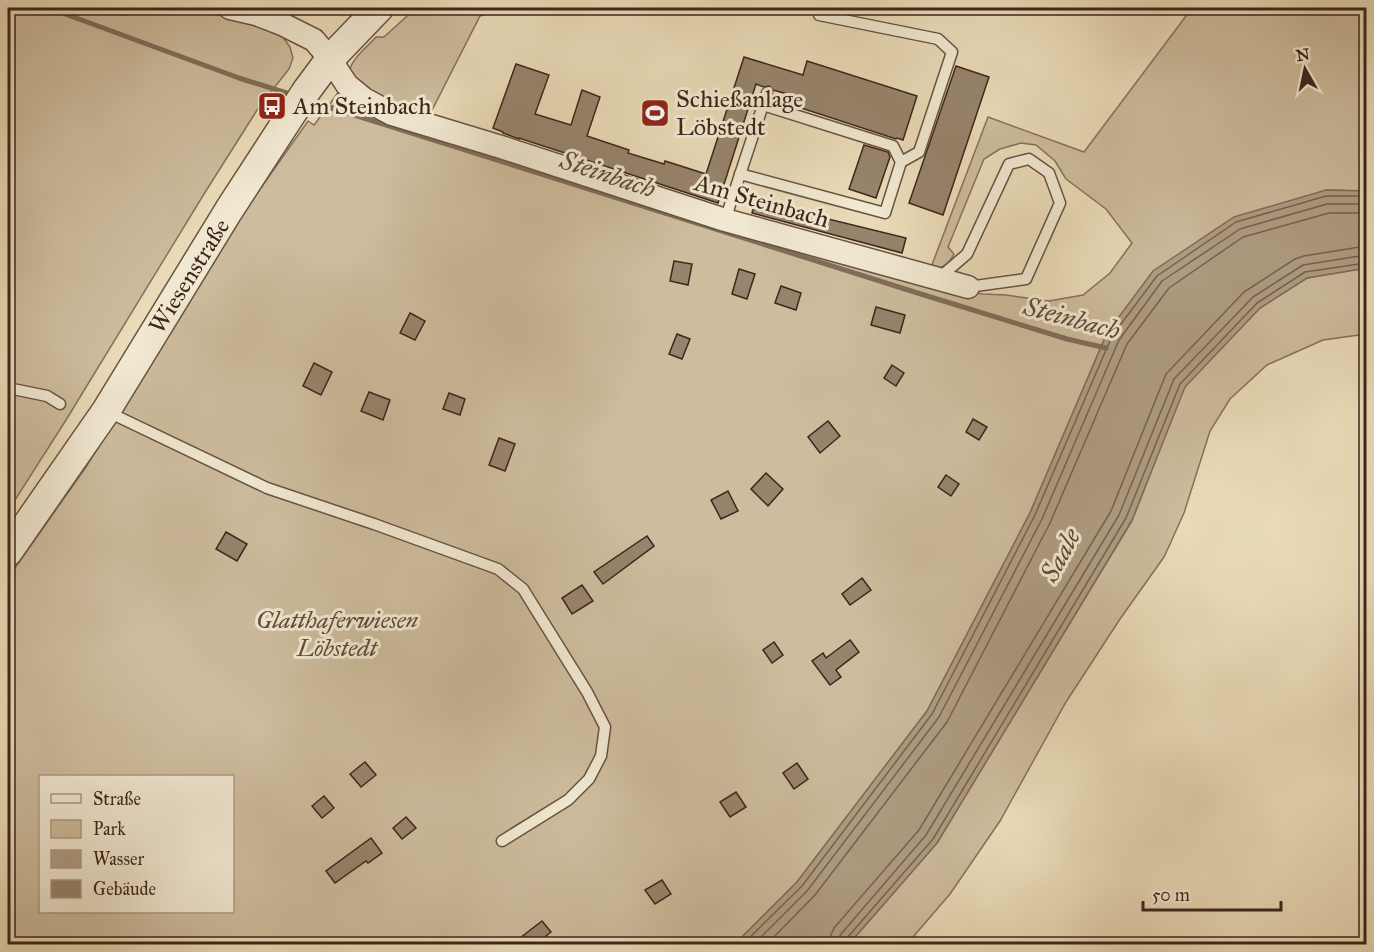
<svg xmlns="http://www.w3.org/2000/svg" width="1374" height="952" viewBox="0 0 1374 952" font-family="'IM FELL Great Primer',serif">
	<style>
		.green { fill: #cdbc9d; stroke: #85715c; stroke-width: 1.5; fill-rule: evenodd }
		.water { fill: #af9d83; stroke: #816d59; stroke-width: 1.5 }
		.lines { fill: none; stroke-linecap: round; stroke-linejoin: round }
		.shore { stroke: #76624f; stroke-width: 1.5 }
		.stream { stroke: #816d59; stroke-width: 5 }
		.building { fill: #97846d; stroke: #3d261b; stroke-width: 1.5 }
		.service-casing { stroke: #685342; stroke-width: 13 }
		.minor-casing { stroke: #685342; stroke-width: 25 }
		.tertiary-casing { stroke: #685342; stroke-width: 31 }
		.service { stroke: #f1e8d1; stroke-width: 10 }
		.minor { stroke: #f1e8d1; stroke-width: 22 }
		.tertiary { stroke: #f1e8d1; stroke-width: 28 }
		.labels { text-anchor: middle; stroke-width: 6; stroke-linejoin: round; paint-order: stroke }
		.poi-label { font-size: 24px; fill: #3d261b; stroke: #f1e8d1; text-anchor: start }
		.street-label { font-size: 24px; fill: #3d261b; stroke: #f1e8d1 }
		.park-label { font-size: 24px; font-style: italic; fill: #614c3c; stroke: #f1e8d1 }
		.water-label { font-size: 26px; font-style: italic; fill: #5f4a3a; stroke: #f1e8d1 }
	</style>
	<rect width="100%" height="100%" fill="#eadbb8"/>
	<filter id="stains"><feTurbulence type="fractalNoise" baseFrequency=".00333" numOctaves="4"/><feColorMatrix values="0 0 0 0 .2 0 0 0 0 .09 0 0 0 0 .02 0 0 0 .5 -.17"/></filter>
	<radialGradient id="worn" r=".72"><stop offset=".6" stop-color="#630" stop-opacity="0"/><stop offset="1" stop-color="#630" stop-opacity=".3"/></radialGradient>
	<g class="green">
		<polygon points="8,8 77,8 92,12 125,15 144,13 181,13 209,14 231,17 280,33 290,47 293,58 289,69 259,107 204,194 66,420 8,511"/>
		<path d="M416,8H509L480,16L427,120L379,99L349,72C352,58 367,47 376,37H384Z"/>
		<path d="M1192,8H1366V191L1326,190L1107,333L1030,513L927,711L797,882L735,944H8V578L86,467L246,209L308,121L314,125L340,90L944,289L983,294L1006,295L1049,301L1083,295L1110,273L1132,243L1106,209L1066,179L1055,161L1036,145L1021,143L1000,149L984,159L948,247L954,254C949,265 941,269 930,270L988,117L1084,152ZM40,776H232V912H40Z"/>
		<polygon points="1366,268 1366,334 1323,340 1267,365 1230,399 1210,431 1184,513 1164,557 1120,619 1066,702 1000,821 950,894 907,944 849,944 937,843 1132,521 1184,387 1260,308 1307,278"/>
	</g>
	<polygon class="water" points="1326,190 1366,191 1366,268 1307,278 1260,308 1185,387 1132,520 937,843 849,944 735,944 797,882 927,711 1030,513 1107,333 1153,271 1234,217"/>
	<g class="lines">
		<g class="shore">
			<polyline points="743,944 802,886 932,714 1035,515 1112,336 1157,276 1236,222 1326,196 1366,196"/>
			<polyline points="754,944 807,891 939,717 1042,519 1119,340 1162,281 1240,229 1327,204 1366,204"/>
			<polyline points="767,944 815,895 947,722 1050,523 1127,344 1169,288 1243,237 1329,213 1366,213"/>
			<polyline points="829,944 830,937 834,928 919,830 1111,511 1166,374 1244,292 1295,259 1304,256 1366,246"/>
			<polyline points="838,944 838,939 841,934 926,835 1119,515 1174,379 1253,297 1303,265 1366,255"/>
			<polyline points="845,944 847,938 933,839 1126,518 1180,384 1257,303 1305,272 1366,263"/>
		</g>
		<g class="stream">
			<polyline points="49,8 239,78 293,95"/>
			<polyline points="310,101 924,295 1067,339 1106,348"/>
		</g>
	</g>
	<g class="building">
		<polygon points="744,57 803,75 807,61 917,96 903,140 897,138 896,139 792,105 795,96 773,90 769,86 764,87 756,84 718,203 519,138 519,139 503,133 503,132 493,128 516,64 549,75 535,114 571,125 582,90 600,97 587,136 629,150 628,153 664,164 665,161 706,174"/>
		<polygon points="956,66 989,77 943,215 909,203"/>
		<polygon points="864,145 888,152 890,157 876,198 849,189"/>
		<polygon points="755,201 906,238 902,253 752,213"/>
		<polygon points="674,261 692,264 688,285 670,281"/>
		<polygon points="739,269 755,274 747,299 732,294"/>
		<polygon points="781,286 801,293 796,310 775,303"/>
		<polygon points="876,307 905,315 900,333 871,325"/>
		<polygon points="410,313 425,321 415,340 400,333"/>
		<polygon points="677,334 690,339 682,359 669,354"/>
		<polygon points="314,363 332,372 321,395 303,386"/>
		<polygon points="892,365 904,373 896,386 884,378"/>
		<polygon points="369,392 390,400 383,420 361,411"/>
		<polygon points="449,393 465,399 460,415 443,409"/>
		<polygon points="973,419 987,427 979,440 966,432"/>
		<polygon points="828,421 840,436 820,453 808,437"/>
		<polygon points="499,438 515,444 505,471 489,465"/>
		<polygon points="766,473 783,489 768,506 751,489"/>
		<polygon points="946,475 959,484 951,496 938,487"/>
		<polygon points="728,491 738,511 721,519 711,500"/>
		<polygon points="226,532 247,544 237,561 216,549"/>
		<polygon points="647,536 654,546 603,584 594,572"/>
		<polygon points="862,578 871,590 850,605 842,594"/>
		<polygon points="582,585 593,601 572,614 562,598"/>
		<polygon points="850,640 859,652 836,670 841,677 830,685 812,661 823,653 826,658"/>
		<polygon points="774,642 783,655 772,663 763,650"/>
		<polygon points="365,762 376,775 361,787 350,774"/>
		<polygon points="797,763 808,779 794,789 783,773"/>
		<polygon points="736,792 746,807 730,817 720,802"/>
		<polygon points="324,796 334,808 322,818 312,806"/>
		<polygon points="406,817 416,828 402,839 393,828"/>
		<polygon points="371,838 382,853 368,863 366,861 335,883 326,871"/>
		<polygon points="662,880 671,894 655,904 645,890"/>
		<polygon points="542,921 551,932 535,945 511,945"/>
	</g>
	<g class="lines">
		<g class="service-casing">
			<g id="service">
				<polyline points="819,15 938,39 952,52 919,152 901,162"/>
				<polyline points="740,174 885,213 901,162 893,146 763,105"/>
				<polyline points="725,220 767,93"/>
				<polyline points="939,278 967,254 1009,164 1029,159 1049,173 1060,203 1026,279 968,287"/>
				<polyline points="8,388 47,396 60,404"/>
				<polyline points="106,411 267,488 374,524 498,569 523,589 587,692 605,727 601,756 589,779 568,800 502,841"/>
			</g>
		</g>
		<g class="minor-casing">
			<polyline id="minor" points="230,8 256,14 282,24 314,40 330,59 347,85 364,99 392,114 501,147 725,220 968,287"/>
		</g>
		<g class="tertiary-casing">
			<polyline id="tertiary" points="8,552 106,411 229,210 307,90 330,59 379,8"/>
		</g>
		<use href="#service" class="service"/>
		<use href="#minor" class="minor"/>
		<use href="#tertiary" class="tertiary"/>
	</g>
	<defs>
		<g id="bus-square" transform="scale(1.5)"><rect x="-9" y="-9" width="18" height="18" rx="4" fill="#8f2418" stroke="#f1e8d1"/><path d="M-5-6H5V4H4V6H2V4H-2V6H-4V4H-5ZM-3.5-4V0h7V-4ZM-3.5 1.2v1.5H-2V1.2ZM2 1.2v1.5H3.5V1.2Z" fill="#fff"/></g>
		<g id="stadium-square" transform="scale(1.5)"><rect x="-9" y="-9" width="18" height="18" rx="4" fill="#8f2418" stroke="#f1e8d1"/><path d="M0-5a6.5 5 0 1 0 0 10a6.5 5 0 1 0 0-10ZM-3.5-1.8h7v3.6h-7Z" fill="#fff"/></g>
	</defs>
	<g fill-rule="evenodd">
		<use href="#bus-square" x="272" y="106"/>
		<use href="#stadium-square" x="655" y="113"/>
	</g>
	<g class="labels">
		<g class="poi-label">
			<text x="676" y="107">Schießanlage<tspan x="676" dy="28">Löbstedt</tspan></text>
			<text x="293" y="114">Am Steinbach</text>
		</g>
		<g class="street-label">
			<text transform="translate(762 201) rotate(16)" y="8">Am Steinbach</text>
			<text transform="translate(189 276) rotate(-58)" y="8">Wiesenstraße</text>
		</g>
		<g class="park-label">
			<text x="337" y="628">Glatthaferwiesen<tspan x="337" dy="28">Löbstedt</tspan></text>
		</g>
		<g class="water-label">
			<text transform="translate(608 174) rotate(18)" y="9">Steinbach</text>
			<text transform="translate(1072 318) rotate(15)" y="9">Steinbach</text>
			<text transform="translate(1060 555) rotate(-62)" y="9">Saale</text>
		</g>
	</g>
	<rect width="1374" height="952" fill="none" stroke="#eadbb8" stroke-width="30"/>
	<rect x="9" y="9" width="1356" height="934" fill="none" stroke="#3d261b" stroke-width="3"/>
	<rect x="15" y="15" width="1344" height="922" fill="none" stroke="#3d261b" stroke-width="1.5"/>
	<rect x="39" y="775" width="195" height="138" fill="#f1e8d1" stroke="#a99a88" stroke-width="1.5"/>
	<rect x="51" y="794" width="30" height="9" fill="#f1e8d1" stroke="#a99a88" stroke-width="1.5"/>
	<text x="93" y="805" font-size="18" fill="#3d261b">Straße</text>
	<rect x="51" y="820" width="30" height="18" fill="#cdbc9d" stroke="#a99a88" stroke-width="1.5"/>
	<text x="93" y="835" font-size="18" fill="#3d261b">Park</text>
	<rect x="51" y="850" width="30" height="18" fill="#af9d83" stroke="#a99a88" stroke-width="1.5"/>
	<text x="93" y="865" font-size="18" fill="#3d261b">Wasser</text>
	<rect x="51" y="880" width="30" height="18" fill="#97846d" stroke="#a99a88" stroke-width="1.5"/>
	<text x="93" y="895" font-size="18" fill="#3d261b">Gebäude</text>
	<g transform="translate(1305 69) rotate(351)" stroke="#f1e8d1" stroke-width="4.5" paint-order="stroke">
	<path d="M0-4.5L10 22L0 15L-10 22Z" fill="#3d261b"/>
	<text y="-9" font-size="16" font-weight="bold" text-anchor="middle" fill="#3d261b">N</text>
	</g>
	<path d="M1143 901v9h138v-9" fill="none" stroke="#3d261b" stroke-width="3"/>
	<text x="1152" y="901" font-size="18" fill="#3d261b" stroke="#f1e8d1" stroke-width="4.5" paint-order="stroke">50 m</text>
	<rect width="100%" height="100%" filter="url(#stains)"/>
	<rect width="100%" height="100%" fill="url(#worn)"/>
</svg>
